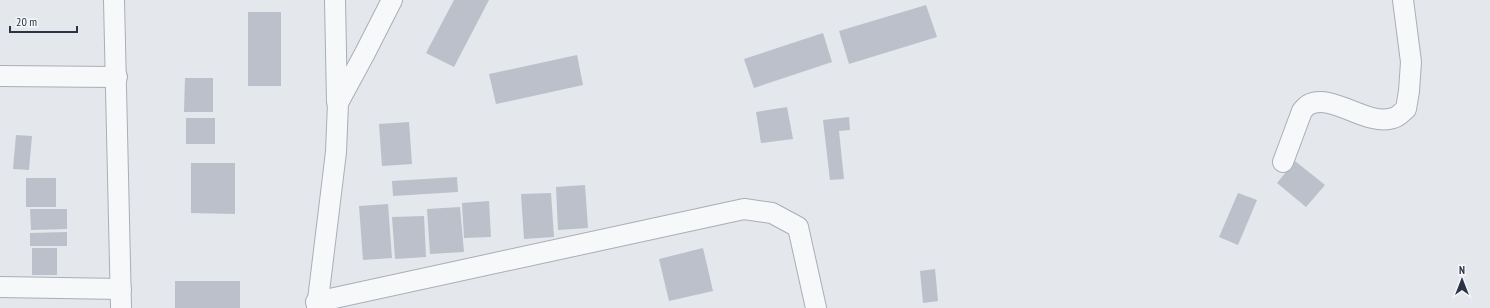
<svg xmlns="http://www.w3.org/2000/svg" width="1490" height="308" viewBox="0 0 1490 308" font-family="'PT Sans Narrow',sans-serif">
	<style>
		.building { fill: #bbc0ca }
		.lines { fill: none; stroke-linecap: round; stroke-linejoin: round }
		.minor-casing { stroke: #a9aeb7; stroke-width: 22 }
		.minor { stroke: #f7f8fa; stroke-width: 20 }
	</style>
	<rect width="100%" height="100%" fill="#e4e7ec"/>
	<g class="building">
		<polygon points="454,0 489,0 454,67 426,53"/>
		<polygon points="926,5 937,37 849,64 839,31"/>
		<rect x="248" y="12" width="33" height="74"/>
		<polygon points="823,33 832,62 754,88 744,59"/>
		<polygon points="577,55 583,85 496,104 489,74"/>
		<polygon points="185,78 213,78 213,112 184,112"/>
		<polygon points="787,107 793,139 761,143 756,112"/>
		<polygon points="849,117 850,130 839,131 844,179 830,180 823,120"/>
		<rect x="186" y="118" width="29" height="26"/>
		<polygon points="409,122 412,164 382,166 379,124"/>
		<polygon points="16,135 32,136 29,170 13,169"/>
		<polygon points="1295,161 1325,185 1306,207 1277,183"/>
		<polygon points="191,163 235,163 235,214 191,213"/>
		<polygon points="457,177 458,192 393,196 392,181"/>
		<rect x="26" y="178" width="30" height="29"/>
		<polygon points="585,185 588,228 558,230 556,187"/>
		<polygon points="551,193 554,237 524,239 521,194"/>
		<polygon points="1238,193 1257,200 1238,245 1219,237"/>
		<polygon points="489,201 491,237 464,238 462,203"/>
		<polygon points="388,204 392,258 363,260 359,206"/>
		<polygon points="460,207 464,252 430,254 427,209"/>
		<polygon points="30,209 67,209 67,229 31,230"/>
		<polygon points="424,216 426,257 395,259 392,217"/>
		<polygon points="67,232 67,246 30,246 30,233"/>
		<rect x="32" y="248" width="25" height="27"/>
		<polygon points="703,248 713,291 669,301 659,259"/>
		<polygon points="935,269 938,301 923,303 920,271"/>
		<rect x="175" y="281" width="65" height="27"/>
	</g>
	<g class="lines">
		<g class="minor-casing">
			<g id="minor">
				<polyline points="114,0 121,308"/>
				<polyline points="335,0 337,102"/>
				<polyline points="0,76 117,77"/>
				<path d="M1283,162L1302,111C1304,109 1306,106 1308,105C1332,92 1367,127 1393,118C1398,117 1402,112 1406,109L1409,91L1411,62L1403,0"/>
				<polyline points="0,287 121,289"/>
				<polyline points="316,302 744,209 772,213 798,227 816,308"/>
				<polyline points="317,308 336,152 338,103 365,53 392,0"/>
			</g>
		</g>
		<use href="#minor" class="minor"/>
	</g>
	<g transform="translate(1462 280)" stroke="#f4f6f9" stroke-width="3" paint-order="stroke">
	<path d="M0-3L7 15L0 10L-7 15Z" fill="#2b3445"/>
	<text y="-6" font-size="11" font-weight="bold" text-anchor="middle" fill="#2b3445">N</text>
	</g>
	<path d="M10 26v6h67v-6" fill="none" stroke="#2b3445" stroke-width="2"/>
	<text x="16" y="26" font-size="12" fill="#2b3445" stroke="#f4f6f9" stroke-width="3" paint-order="stroke">20 m</text>
</svg>
